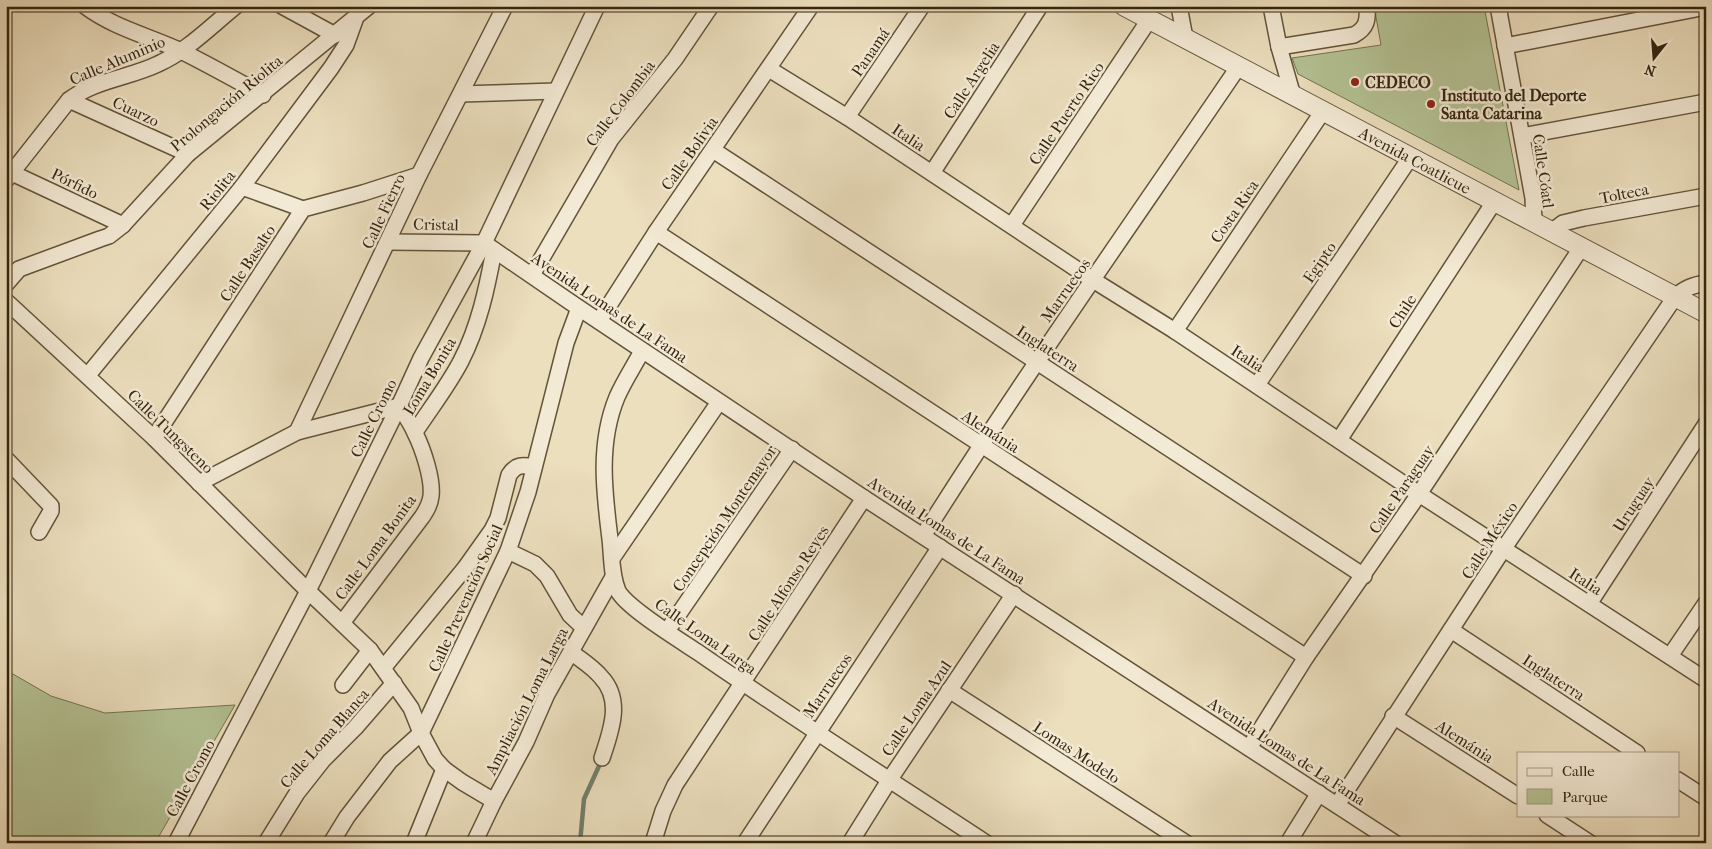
<svg xmlns="http://www.w3.org/2000/svg" width="1712" height="849" viewBox="0 0 1712 849" font-family="'IM FELL French Canon',serif">
	<style>
		.green { fill: #b4c294; stroke: #747451 }
		.lines { fill: none; stroke-linecap: round; stroke-linejoin: round }
		.stream { stroke: #71806d; stroke-width: 4.5 }
		.minor-casing { stroke: #63543a; stroke-width: 18 }
		.tertiary-casing { stroke: #63543a; stroke-width: 21 }
		.minor { stroke: #f3ead5; stroke-width: 15 }
		.tertiary { stroke: #f3ead5; stroke-width: 19 }
		.poi-dot { fill: #8f2418; stroke: #f3ead5; stroke-width: 2 }
		.labels { text-anchor: middle; stroke-width: 5; stroke-linejoin: round; paint-order: stroke }
		.street-label { font-size: 16px; fill: #35250e; stroke: #f3ead5 }
		.poi-label { font-size: 16px; font-weight: bold; fill: #35250e; stroke: #f3ead5; text-anchor: start }
	</style>
	<rect width="100%" height="100%" fill="#ecdfbe"/>
	<filter id="stains"><feTurbulence type="fractalNoise" baseFrequency=".004" numOctaves="4"/><feColorMatrix values="0 0 0 0 .2 0 0 0 0 .09 0 0 0 0 .02 0 0 0 .5 -.17"/></filter>
	<radialGradient id="worn" r=".72"><stop offset=".6" stop-color="#630" stop-opacity="0"/><stop offset="1" stop-color="#630" stop-opacity=".3"/></radialGradient>
	<g class="green">
		<polygon points="1374,6 1484,6 1519,190 1298,74 1292,58 1381,45"/>
		<polygon points="6,670 51,696 105,713 235,705 155,843 6,843"/>
	</g>
	<g class="lines">
		<polyline class="stream" points="580,843 584,799 599,766"/>
		<g class="minor-casing">
			<g id="minor">
				<path d="M85,6C114,28 149,36 181,51C209,65 236,80 263,95"/>
				<polyline points="282,6 335,35"/>
				<polyline points="1179,6 1185,38"/>
				<polyline points="1271,6 1279,47 1293,96"/>
				<polyline points="1498,6 1533,198 1534,222"/>
				<polyline points="1505,46 1706,7"/>
				<path d="M1279,47L1354,35C1367,28 1368,20 1367,6"/>
				<polyline points="769,69 847,117 1093,280 1175,331 1419,494 1706,680"/>
				<polyline points="461,94 556,91"/>
				<polyline points="69,100 188,154"/>
				<polyline points="847,117 922,6"/>
				<polyline points="1522,136 1706,102"/>
				<polyline points="713,150 1364,576"/>
				<polyline points="12,173 123,225"/>
				<polyline points="932,173 1040,6"/>
				<path d="M6,180L69,100C95,80 129,78 158,64C187,51 211,26 236,6"/>
				<polyline points="242,187 303,209"/>
				<polyline points="1012,225 1149,20"/>
				<polyline points="656,232 1306,657"/>
				<polyline points="1551,232 1563,223 1584,218 1706,196"/>
				<polyline points="388,242 484,243 579,308 864,498 1395,843"/>
				<polyline points="532,275 611,139 675,59 711,6"/>
				<polyline points="6,284 19,269 27,266 100,239 109,236 123,225 188,154 369,6"/>
				<polyline points="6,301 154,438 308,591 370,650 411,708 421,733 435,759 444,769 462,782 494,801"/>
				<polyline points="599,321 656,232 811,6"/>
				<polyline points="1175,331 1323,111"/>
				<path d="M642,351C634,366 624,381 617,397C598,443 604,491 610,539C612,556 611,575 618,591C627,608 681,641 699,653C793,718 890,780 986,843"/>
				<polyline points="88,375 242,187 331,68 346,45 355,20"/>
				<polyline points="1257,385 1410,158"/>
				<polyline points="297,432 419,175 505,6"/>
				<path d="M415,432C430,409 448,386 461,361C479,326 487,288 494,250"/>
				<polyline points="154,438 303,209 363,193 419,175"/>
				<polyline points="1339,440 1494,202"/>
				<polyline points="6,459 51,506 51,511 39,532"/>
				<path d="M199,483L297,432L399,406C405,415 411,423 415,433C423,449 433,479 431,496C430,505 426,511 422,517L342,623"/>
				<path d="M923,536C1024,376 1133,222 1239,66"/>
				<polyline points="508,551 535,564 547,576 570,615 584,628"/>
				<polyline points="613,557 719,402"/>
				<polyline points="1589,604 1706,424"/>
				<polyline points="1451,630 1637,753"/>
				<polyline points="667,631 792,449"/>
				<path d="M571,652C581,660 593,667 601,677C623,700 611,731 602,758"/>
				<polyline points="1670,656 1706,603"/>
				<path d="M384,667L465,568L492,530L498,518L509,475C516,464 523,465 534,467"/>
				<polyline points="343,685 370,650"/>
				<polyline points="949,690 1186,843"/>
				<polyline points="1393,716 1518,796"/>
				<polyline points="1249,748 1306,657 1419,494 1581,248"/>
				<polyline points="1678,780 1706,798"/>
				<path d="M1337,805L1504,548L1675,297C1685,288 1693,285 1706,283"/>
				<polyline points="1547,815 1590,843"/>
				<polyline points="176,843 308,591 399,406 421,358 484,243 597,6"/>
				<polyline points="266,843 297,793 323,760 355,728 394,683"/>
				<polyline points="331,843 347,817 390,761 421,733 508,551 528,492 566,343 579,308"/>
				<polyline points="414,843 444,769"/>
				<polyline points="474,843 494,801 526,742 547,694 613,577"/>
				<polyline points="653,843 663,811 675,785 864,498"/>
				<polyline points="745,843 940,547"/>
				<polyline points="850,843 890,779 1014,594"/>
				<polyline points="1288,843 1319,793"/>
			</g>
		</g>
		<g class="tertiary-casing">
			<polyline id="tertiary" points="1124,6 1706,313"/>
		</g>
		<use href="#minor" class="minor"/>
		<use href="#tertiary" class="tertiary"/>
	</g>
	<g class="poi-dot">
		<circle cx="1355" cy="82" r="5"/>
		<circle cx="1431" cy="104" r="5"/>
	</g>
	<g class="labels">
		<g class="street-label">
			<text transform="translate(870 52) rotate(-56)" y="6">Panamá</text>
			<text transform="translate(117 60) rotate(-23)" y="6">Calle Aluminio</text>
			<text transform="translate(971 80) rotate(-57)" y="6">Calle Argelia</text>
			<text transform="translate(226 103) rotate(-40)" y="6">Prolongación Riolita</text>
			<text transform="translate(620 103) rotate(-53)" y="6">Calle Colombia</text>
			<text transform="translate(136 111) rotate(25)" y="6">Cuarzo</text>
			<text transform="translate(1066 113) rotate(-56)" y="6">Calle Puerto Rico</text>
			<text transform="translate(909 137) rotate(34)" y="6">Italia</text>
			<text transform="translate(689 153) rotate(-55)" y="6">Calle Bolivia</text>
			<text transform="translate(1415 160) rotate(28)" y="6">Avenida Coatlicue</text>
			<text transform="translate(1544 171) rotate(82)" y="6">Calle Cóatl</text>
			<text transform="translate(75 183) rotate(26)" y="6">Pórfido</text>
			<text transform="translate(217 190) rotate(-51)" y="6">Riolita</text>
			<text transform="translate(1624 193) rotate(-11)" y="6">Tolteca</text>
			<text transform="translate(383 211) rotate(-65)" y="6">Calle Fierro</text>
			<text transform="translate(1234 211) rotate(-56)" y="6">Costa Rica</text>
			<text transform="translate(436 224) rotate(1)" y="6">Cristal</text>
			<text transform="translate(1319 262) rotate(-56)" y="6">Egipto</text>
			<text transform="translate(247 263) rotate(-57)" y="6">Calle Basalto</text>
			<text transform="translate(1065 290) rotate(-55)" y="6">Marruecos</text>
			<text transform="translate(610 307) rotate(34)" y="6">Avenida Lomas de La Fama</text>
			<text transform="translate(1402 311) rotate(-57)" y="6">Chile</text>
			<text transform="translate(1048 348) rotate(33)" y="6">Inglaterra</text>
			<text transform="translate(1248 358) rotate(33)" y="6">Italia</text>
			<text transform="translate(429 376) rotate(-59)" y="6">Loma Bonita</text>
			<text transform="translate(373 418) rotate(-64)" y="6">Calle Cromo</text>
			<text transform="translate(171 431) rotate(44)" y="6">Calle Tungsteno</text>
			<text transform="translate(991 431) rotate(33)" y="6">Alemánia</text>
			<text transform="translate(1401 489) rotate(-56)" y="6">Calle Paraguay</text>
			<text transform="translate(1633 504) rotate(-57)" y="6">Uruguay</text>
			<text transform="translate(724 518) rotate(-56)" y="6">Concepción Montemayor</text>
			<text transform="translate(947 530) rotate(33)" y="6">Avenida Lomas de La Fama</text>
			<text transform="translate(1489 540) rotate(-57)" y="6">Calle México</text>
			<text transform="translate(375 547) rotate(-54)" y="6">Calle Loma Bonita</text>
			<text transform="translate(1586 581) rotate(33)" y="6">Italia</text>
			<text transform="translate(788 583) rotate(-57)" y="6">Calle Alfonso Reyes</text>
			<text transform="translate(465 598) rotate(-66)" y="6">Calle Prevención Social</text>
			<text transform="translate(706 636) rotate(35)" y="6">Calle Loma Larga</text>
			<text transform="translate(1554 677) rotate(33)" y="6">Inglaterra</text>
			<text transform="translate(827 685) rotate(-56)" y="6">Marruecos</text>
			<text transform="translate(526 701) rotate(-63)" y="6">Ampliación Loma Larga</text>
			<text transform="translate(916 708) rotate(-56)" y="6">Calle Loma Azul</text>
			<text transform="translate(324 738) rotate(-49)" y="6">Calle Loma Blanca</text>
			<text transform="translate(1465 741) rotate(33)" y="6">Alemánia</text>
			<text transform="translate(1287 751) rotate(33)" y="6">Avenida Lomas de La Fama</text>
			<text transform="translate(1077 752) rotate(33)" y="6">Lomas Modelo</text>
			<text transform="translate(190 778) rotate(-62)" y="6">Calle Cromo</text>
		</g>
		<g class="poi-label">
			<text x="1365" y="88">CEDECO</text>
			<text x="1441" y="101">Instituto del Deporte<tspan x="1441" dy="18">Santa Catarina</tspan></text>
		</g>
	</g>
	<rect width="1712" height="849" fill="none" stroke="#ecdfbe" stroke-width="25"/>
	<rect x="8" y="8" width="1697" height="834" fill="none" stroke="#35250e" stroke-width="2.5"/>
	<rect x="12" y="12" width="1687" height="824" fill="none" stroke="#35250e"/>
	<rect x="1517" y="752" width="162" height="65" fill="#f3ead5" stroke="#a79b85"/>
	<rect x="1527" y="768" width="25" height="8" fill="#f3ead5" stroke="#a79b85"/>
	<text x="1562" y="776" font-size="15" fill="#35250e">Calle</text>
	<rect x="1527" y="789" width="25" height="15" fill="#b4c294" stroke="#a79b85"/>
	<text x="1562" y="802" font-size="15" fill="#35250e">Parque</text>
	<g transform="translate(1654 58) rotate(197)" stroke="#f3ead5" stroke-width="4" paint-order="stroke">
	<path d="M0-4L9 19L0 12L-9 19Z" fill="#35250e"/>
	<text y="-8" font-size="14" font-weight="bold" text-anchor="middle" fill="#35250e">N</text>
	</g>
	<rect width="100%" height="100%" filter="url(#stains)"/>
	<rect width="100%" height="100%" fill="url(#worn)"/>
</svg>
